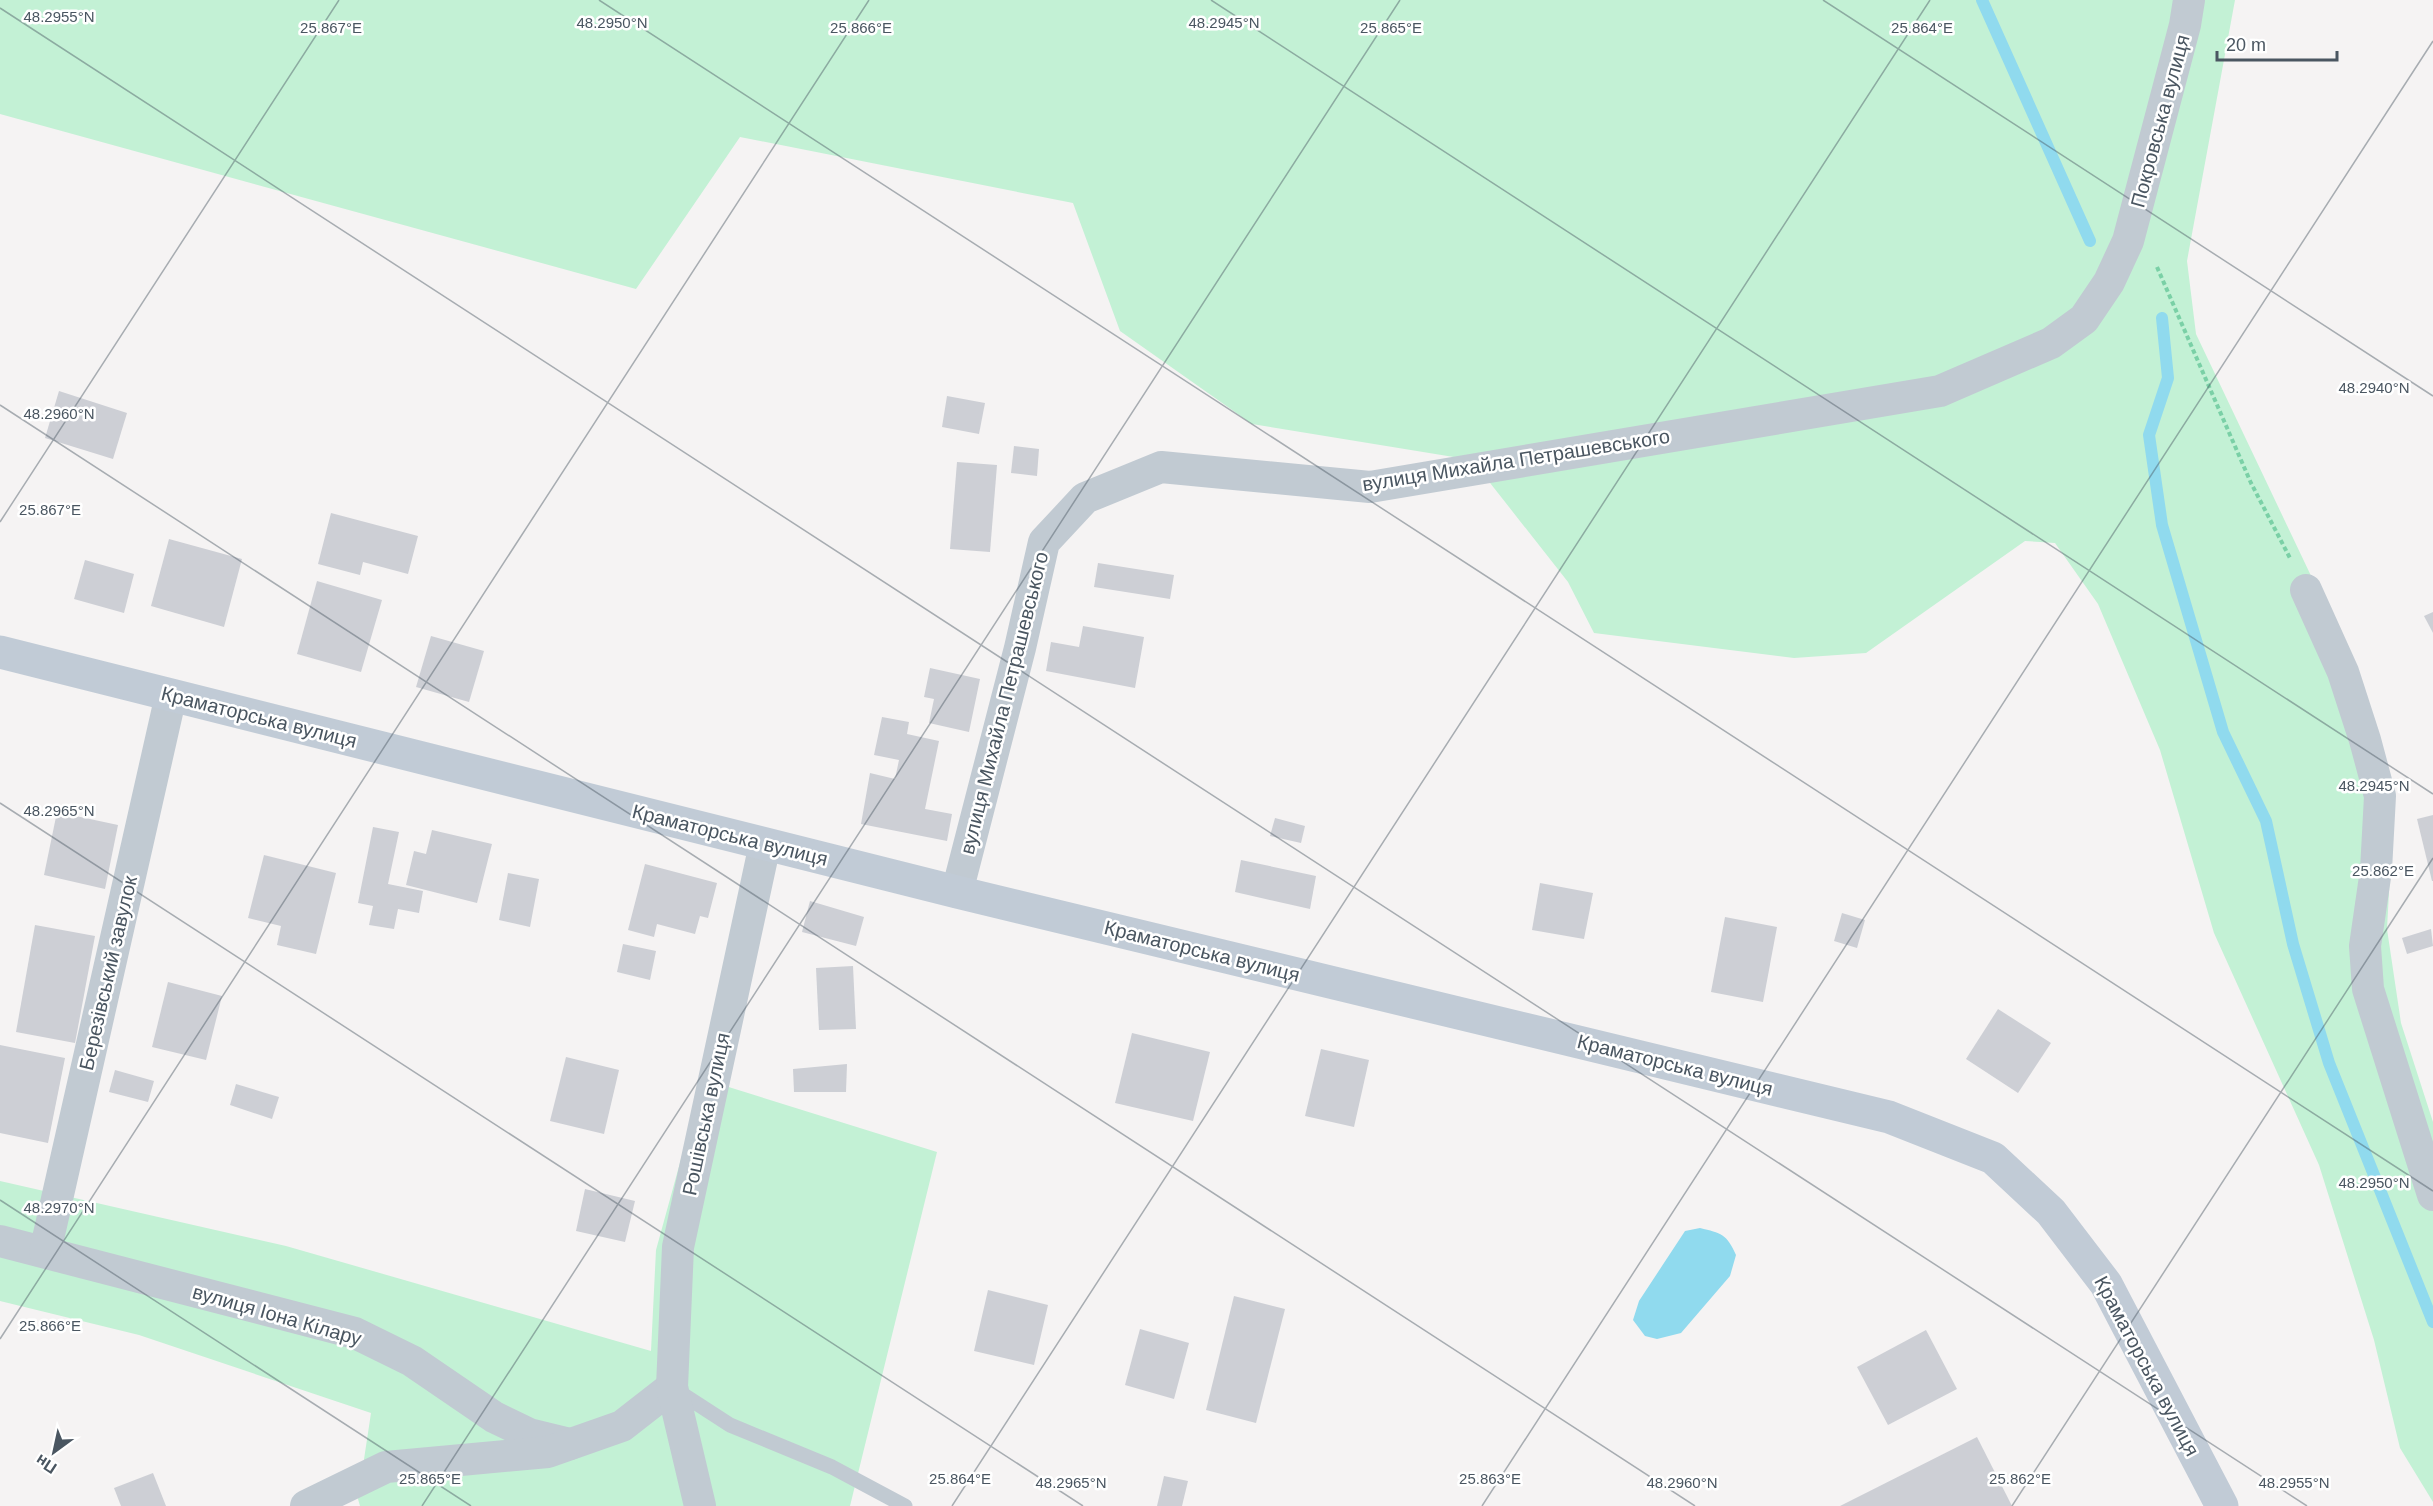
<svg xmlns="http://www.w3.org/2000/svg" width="2433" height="1506" viewBox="0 0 2433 1506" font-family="Arial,sans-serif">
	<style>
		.green { fill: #c3f1d5 }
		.water { fill: #90daee }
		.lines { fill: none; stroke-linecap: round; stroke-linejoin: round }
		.stream { stroke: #90daee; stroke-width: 12 }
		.building { fill: #cdcfd5 }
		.path { stroke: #7ad0a6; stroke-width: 4; stroke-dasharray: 4.5 3; stroke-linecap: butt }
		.lane { stroke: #c1cad2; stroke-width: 15 }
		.street { stroke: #c1cad2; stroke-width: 32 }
		.secondary { stroke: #c1cbd6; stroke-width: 33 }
		.ticks { fill: none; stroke: #4a5661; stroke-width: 1.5; stroke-opacity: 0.45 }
		.labels { text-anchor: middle; stroke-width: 5; stroke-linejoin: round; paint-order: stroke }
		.street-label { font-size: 20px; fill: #4a5661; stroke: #fff }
		.ticks-label { font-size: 15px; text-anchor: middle; fill: #4a5661; stroke: #fff; stroke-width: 5; stroke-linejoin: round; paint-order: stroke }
	</style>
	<rect width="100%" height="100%" fill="#f5f3f3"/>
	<g class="green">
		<polygon points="0,0 2235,0 2187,261 2196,334 2313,580 2394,800 2387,929 2401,1023 2433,1122 2433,1502 2400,1448 2374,1340 2319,1165 2214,933 2160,750 2098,604 2055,543 2025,541 1866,653 1794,658 1594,633 1568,582 1472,460 1252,424 1120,331 1073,203 740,137 636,289 0,114"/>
		<polygon points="703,1079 937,1152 850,1506 360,1506 358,1499 371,1413 139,1335 0,1301 0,1181 286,1246 651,1351 656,1250"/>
	</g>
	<path class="water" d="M1700,1228C1721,1233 1727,1234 1736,1255L1730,1276L1681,1333L1657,1339L1645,1336L1633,1320L1639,1301L1685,1231Z"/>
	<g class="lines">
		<g class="stream">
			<polyline points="1982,0 2090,241"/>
			<polyline points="2162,318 2168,378 2149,435 2162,525 2223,732 2266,821 2293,944 2329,1063 2433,1322"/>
		</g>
	</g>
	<g class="building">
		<polygon points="59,391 127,413 113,459 45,438"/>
		<polygon points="947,396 985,403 979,434 942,427"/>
		<polygon points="1014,446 1039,449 1037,476 1011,473"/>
		<polygon points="957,462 997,465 990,552 950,549"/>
		<polygon points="331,513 418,536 408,574 363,562 360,575 318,564"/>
		<polygon points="169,539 242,559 224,627 151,606"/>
		<polygon points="85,560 134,574 124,613 74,599"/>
		<polygon points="1098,563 1174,575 1170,599 1094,587"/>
		<polygon points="317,581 382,600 361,672 297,654"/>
		<polygon points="2433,612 2433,633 2424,616"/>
		<polygon points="1083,626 1144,637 1135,688 1046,671 1051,642 1079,647"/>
		<polygon points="431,636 484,651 469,702 416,687"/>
		<polygon points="930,668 980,679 969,732 929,723 934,699 924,697"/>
		<polygon points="882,717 909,722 907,734 939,741 925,809 952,814 947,841 861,824 870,773 895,779 899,760 874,755"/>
		<polygon points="57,812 118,825 105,889 44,875"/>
		<polygon points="2433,815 2433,881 2432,881 2417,819"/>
		<polygon points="1275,818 1305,826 1301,843 1270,836"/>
		<polygon points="373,827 399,832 388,884 423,891 419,913 398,909 394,929 369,925 373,906 358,903"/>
		<polygon points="432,830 492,844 477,903 406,885 414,851 426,854"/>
		<polygon points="264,855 336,873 316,954 277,945 281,926 248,918"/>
		<polygon points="1241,860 1316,876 1310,909 1235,892"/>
		<polygon points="645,864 717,883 708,918 700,916 695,934 657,924 654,937 628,930"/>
		<polygon points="508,873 539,879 530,927 499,920"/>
		<polygon points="1540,883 1593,893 1584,939 1532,930"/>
		<polygon points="810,901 864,917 856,946 802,932"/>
		<polygon points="1842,913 1865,920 1857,948 1834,941"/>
		<polygon points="1725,917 1777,927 1763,1002 1711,992"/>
		<polygon points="35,925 95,936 75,1043 16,1032"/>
		<polygon points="2431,929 2433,946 2407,954 2402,938"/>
		<polygon points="623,944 656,951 650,980 617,972"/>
		<polygon points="853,966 856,1029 819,1030 816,968"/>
		<polygon points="168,982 222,996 206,1060 152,1047"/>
		<polygon points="1998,1009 2051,1043 2018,1093 1966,1059"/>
		<polygon points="1132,1033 1210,1052 1193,1121 1115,1103"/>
		<polygon points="0,1045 65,1058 48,1143 0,1133"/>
		<polygon points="1321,1049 1369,1060 1354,1127 1305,1116"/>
		<polygon points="566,1057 619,1070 604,1134 550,1121"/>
		<polygon points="847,1064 846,1092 794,1092 793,1069"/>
		<polygon points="115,1070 154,1081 148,1102 109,1092"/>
		<polygon points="236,1084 279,1097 272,1119 230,1105"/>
		<polygon points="585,1189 635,1201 625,1242 576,1231"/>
		<polygon points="988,1290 1048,1305 1034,1365 974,1351"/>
		<polygon points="1234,1296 1285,1309 1256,1423 1206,1410"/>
		<polygon points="1140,1329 1189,1343 1174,1399 1125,1385"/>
		<polygon points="1926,1330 1957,1389 1888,1425 1857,1367"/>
		<polygon points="1977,1437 2012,1506 1840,1506"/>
		<polygon points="153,1473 166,1506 121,1506 114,1488"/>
		<polygon points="1164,1476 1188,1481 1182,1506 1157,1506"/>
	</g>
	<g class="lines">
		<polyline class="path" points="2157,267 2251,483 2291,560"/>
		<polyline class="lane" points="676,1390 730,1425 832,1467 905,1506"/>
		<g class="street">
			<polyline points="2306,590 2343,672 2365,740 2380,796 2376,870 2365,946 2368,989 2433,1195"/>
			<polyline points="957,892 1020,648 1044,542 1085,498 1161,467 1370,487 1940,391 2051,343 2084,319 2109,282 2128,241 2185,25 2189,0"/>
			<polyline points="0,1241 355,1333 412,1361 494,1417 529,1434 570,1444"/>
			<polyline points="45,1252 171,695"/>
			<polyline points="306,1506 386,1467 548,1452 622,1426 672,1387"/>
			<polyline points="700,1506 672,1387 678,1247 765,844"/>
		</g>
		<polyline class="secondary" points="0,652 957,892 1889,1117 1993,1158 2051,1212 2106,1284 2222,1506"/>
	</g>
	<path class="ticks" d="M599,0L2433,1191M1211,0L2433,794M1823,0L2433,396M0,8L2307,1506M0,405L1695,1506M0,522L339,0M0,803L1083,1506M0,1200L471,1506M0,1339L869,0M422,1506L1400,0M952,1506L1930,0M1482,1506L2433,41M2012,1506L2433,858"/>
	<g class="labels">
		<g class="street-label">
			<text transform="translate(2160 121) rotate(-75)" y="7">Покровська вулиця</text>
			<text transform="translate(1516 460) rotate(-9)" y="7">вулиця Михайла Петрашевського</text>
			<text transform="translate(1004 703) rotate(-76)" y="7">вулиця Михайла Петрашевського</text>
			<text transform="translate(259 717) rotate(14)" y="7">Краматорська вулиця</text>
			<text transform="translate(730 835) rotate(14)" y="7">Краматорська вулиця</text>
			<text transform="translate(1202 951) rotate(14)" y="7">Краматорська вулиця</text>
			<text transform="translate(108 973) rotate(-77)" y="7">Березівський завулок</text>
			<text transform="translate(1675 1065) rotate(14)" y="7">Краматорська вулиця</text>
			<text transform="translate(706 1114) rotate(-78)" y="7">Рошівська вулиця</text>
			<text transform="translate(277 1315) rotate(16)" y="7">вулиця Іона Кілару</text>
			<text transform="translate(2147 1366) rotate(62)" y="7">Краматорська вулиця</text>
		</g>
	</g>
	<g class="ticks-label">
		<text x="59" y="22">48.2955°N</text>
		<text x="612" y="28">48.2950°N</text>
		<text x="1224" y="28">48.2945°N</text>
		<text x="331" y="33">25.867°E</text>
		<text x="861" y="33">25.866°E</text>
		<text x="1391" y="33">25.865°E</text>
		<text x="1922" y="33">25.864°E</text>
		<text x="2374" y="393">48.2940°N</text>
		<text x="59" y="419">48.2960°N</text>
		<text x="50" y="515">25.867°E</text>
		<text x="2374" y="791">48.2945°N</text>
		<text x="59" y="816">48.2965°N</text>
		<text x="2383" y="876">25.862°E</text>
		<text x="2374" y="1188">48.2950°N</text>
		<text x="59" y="1213">48.2970°N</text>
		<text x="50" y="1331">25.866°E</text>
		<text x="430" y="1484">25.865°E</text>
		<text x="960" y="1484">25.864°E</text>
		<text x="1490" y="1484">25.863°E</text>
		<text x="2020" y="1484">25.862°E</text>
		<text x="1071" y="1488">48.2965°N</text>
		<text x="1682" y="1488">48.2960°N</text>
		<text x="2294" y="1488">48.2955°N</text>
	</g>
	<g transform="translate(54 1452) rotate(213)" stroke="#ffffff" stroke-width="4.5" paint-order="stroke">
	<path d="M0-4.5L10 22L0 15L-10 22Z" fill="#4a5661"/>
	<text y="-9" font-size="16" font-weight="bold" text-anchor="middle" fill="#4a5661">Пн</text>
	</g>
	<path d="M2217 51v9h120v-9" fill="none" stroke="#4a5661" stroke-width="3"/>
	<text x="2226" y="51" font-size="18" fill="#4a5661" stroke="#ffffff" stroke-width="4.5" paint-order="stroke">20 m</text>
</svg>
